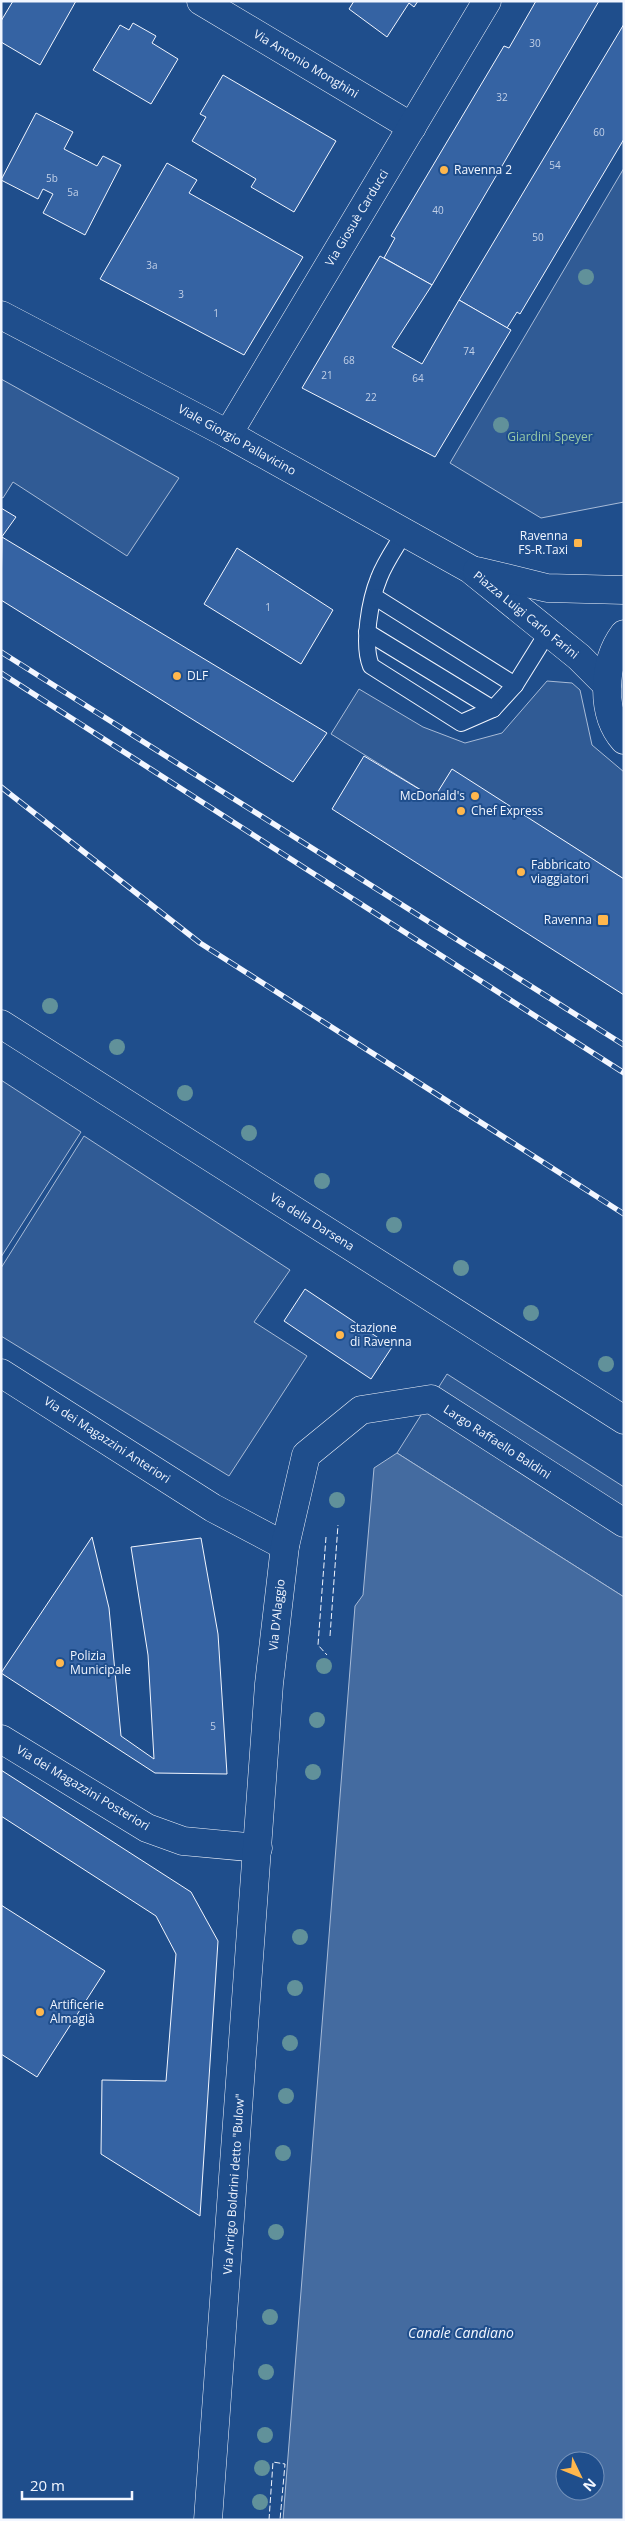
<svg xmlns="http://www.w3.org/2000/svg" width="625" height="2521" viewBox="0 0 625 2521" font-family="'Open Sans',sans-serif">
	<style>
		.built { fill: #305b95; stroke: #a8bbd7 }
		.water { fill: #446ba0; stroke: #a8bbd7; fill-rule: evenodd }
		.building { fill: #3563a3; stroke: #f2f6ff }
		.lines { fill: none; stroke-linecap: round; stroke-linejoin: round }
		.lane-casing { stroke: #f2f6ff; stroke-width: 18 }
		.street-casing { stroke: #f2f6ff; stroke-width: 29 }
		.secondary-casing { stroke: #f2f6ff; stroke-width: 29 }
		.lane { stroke: #1f4e8c; stroke-width: 16 }
		.street { stroke: #1f4e8c; stroke-width: 28 }
		.secondary { stroke: #1f4e8c; stroke-width: 28 }
		.rail-casing { stroke: #f2f6ff; stroke-width: 5.5 }
		.rail { stroke: #1f4e8c; stroke-width: 4; stroke-dasharray: 11; stroke-linecap: butt }
		.fence { stroke: #f2f6ff; stroke-width: 1; stroke-dasharray: 6 2.5; stroke-linecap: butt }
		.tree { fill: #61919a }
		.poi-dot { fill: #ffb74d; stroke: #1f4e8c; stroke-width: 2 }
		.labels { text-anchor: middle; stroke-width: 4; stroke-linejoin: round; paint-order: stroke }
		.number-label { font-size: 10px; fill: #c3d1e8 }
		.street-label { font-size: 12px; fill: #f2f6ff; stroke: #1f4e8c }
		.poi-label { font-size: 12px; fill: #f2f6ff; stroke: #1f4e8c; text-anchor: start }
		.park-label { font-size: 12px; fill: #97c8a6; stroke: #1f4e8c }
		.water-label { font-size: 14px; font-style: italic; fill: #f2f6ff; stroke: #1f4e8c }
	</style>
	<rect width="100%" height="100%" fill="#1f4e8c"/>
	<g class="built">
		<polygon points="624,168 624,502 541,518 450,463"/>
		<polygon points="1,379 179,478 127,556 13,482 3,498 1,497"/>
		<polygon points="547,681 572,683 580,690 592,745 624,772 624,879 452,770 434,798 331,734 359,689 423,727 465,743 502,733"/>
		<polygon points="1,1080 81,1132 1,1257"/>
		<polygon points="84,1136 290,1270 254,1322 307,1356 229,1476 1,1336 1,1268"/>
		<polygon points="447,1374 624,1487 624,1597 397,1453"/>
	</g>
	<path class="water" d="M397,1453L624,1597V2520H283L355,1606L363,1595L374,1468ZM565,2461H595V2491H565Z"/>
	<g class="building">
		<polygon points="13,1 76,1 40,65 1,42 1,21"/>
		<polygon points="354,1 418,1 414,7 409,3 387,37 349,9"/>
		<polygon points="536,1 599,1 432,285 384,258 395,238 391,236 504,46 509,48"/>
		<polygon points="133,23 156,36 152,43 178,59 151,104 93,70 120,25 129,30"/>
		<polygon points="624,24 624,139 520,314 517,312 507,328 459,300"/>
		<polygon points="223,75 336,141 294,212 251,187 256,179 192,141 206,117 200,114"/>
		<polygon points="36,113 73,132 64,149 97,166 103,156 121,165 85,235 43,213 53,194 43,189 38,199 1,180"/>
		<polygon points="167,163 197,180 189,193 303,257 244,355 100,279"/>
		<polygon points="380,256 432,285 392,347 422,364 459,300 511,330 435,457 302,388"/>
		<polygon points="1,508 16,517 1,538"/>
		<polygon points="2,537 327,733 293,782 1,600"/>
		<polygon points="237,548 333,610 301,664 204,604"/>
		<polygon points="364,756 434,798 452,769 624,879 624,995 332,809"/>
		<polygon points="305,1289 392,1347 371,1379 284,1321"/>
		<polygon points="92,1537 109,1608 121,1736 154,1759 148,1655 131,1547 201,1538 218,1634 227,1774 155,1773 1,1673"/>
		<polygon points="1,1770 191,1892 218,1941 200,2216 101,2154 102,2080 166,2081 176,1954 156,1916 1,1816"/>
		<polygon points="1,1905 105,1971 37,2077 1,2054"/>
	</g>
	<g class="lines">
		<g class="lane-casing">
			<g id="lane">
				<path d="M404,533C396,547 385,562 379,578C370,600 362,644 371,666L461,723L493,709L515,685L548,632"/>
				<polyline points="375,597 515,685"/>
				<polyline points="367,632 493,709"/>
			</g>
		</g>
		<g class="street-casing">
			<g id="street">
				<polyline points="201,1 412,127"/>
				<polyline points="1,315 228,434 470,569 579,657 607,685"/>
				<polyline points="228,434 487,1"/>
				<polyline points="477,571 547,588 624,590"/>
				<path d="M624,634C603,662 600,713 624,740"/>
				<polyline points="1,1373 213,1508 285,1546"/>
				<polyline points="1,1739 147,1828 183,1841 258,1848"/>
				<polyline points="208,2520 269,1684 285,1546 306,1455 361,1410 431,1399 624,1523"/>
			</g>
		</g>
		<g class="secondary-casing">
			<polyline id="secondary" points="1,1024 624,1420"/>
		</g>
		<use href="#lane" class="lane"/>
		<use href="#street" class="street"/>
		<use href="#secondary" class="secondary"/>
		<g class="rail-casing">
			<g id="rail">
				<polyline points="1,652 624,1045"/>
				<polyline points="1,673 624,1073"/>
				<polyline points="1,787 200,943 624,1214"/>
			</g>
		</g>
		<use href="#rail" class="rail"/>
		<g class="fence">
			<polyline points="326,1537 318,1645 327,1655"/>
			<polyline points="330,1636 338,1525"/>
			<polyline points="269,2520 273,2462 285,2464 280,2520"/>
		</g>
	</g>
	<g class="tree">
		<circle cx="586" cy="277" r="8"/>
		<circle cx="501" cy="425" r="8"/>
		<circle cx="50" cy="1006" r="8"/>
		<circle cx="117" cy="1047" r="8"/>
		<circle cx="185" cy="1093" r="8"/>
		<circle cx="249" cy="1133" r="8"/>
		<circle cx="322" cy="1181" r="8"/>
		<circle cx="394" cy="1225" r="8"/>
		<circle cx="461" cy="1268" r="8"/>
		<circle cx="531" cy="1313" r="8"/>
		<circle cx="606" cy="1364" r="8"/>
		<circle cx="337" cy="1500" r="8"/>
		<circle cx="324" cy="1666" r="8"/>
		<circle cx="317" cy="1720" r="8"/>
		<circle cx="313" cy="1772" r="8"/>
		<circle cx="300" cy="1937" r="8"/>
		<circle cx="295" cy="1988" r="8"/>
		<circle cx="290" cy="2043" r="8"/>
		<circle cx="286" cy="2096" r="8"/>
		<circle cx="283" cy="2153" r="8"/>
		<circle cx="276" cy="2232" r="8"/>
		<circle cx="270" cy="2317" r="8"/>
		<circle cx="266" cy="2372" r="8"/>
		<circle cx="265" cy="2435" r="8"/>
		<circle cx="262" cy="2468" r="8"/>
		<circle cx="260" cy="2502" r="8"/>
	</g>
	<g class="poi-dot">
		<circle cx="444" cy="170" r="5"/>
		<rect x="573" y="538" width="10" height="10" rx="2.5"/>
		<circle cx="177" cy="676" r="5"/>
		<circle cx="475" cy="796" r="5"/>
		<circle cx="461" cy="811" r="5"/>
		<circle cx="521" cy="872" r="5"/>
		<rect x="597" y="914" width="12" height="12" rx="2.5"/>
		<circle cx="340" cy="1335" r="5"/>
		<circle cx="60" cy="1663" r="5"/>
		<circle cx="40" cy="2012" r="5"/>
	</g>
	<g class="labels">
		<g class="number-label">
			<text x="535" y="47">30</text>
			<text x="502" y="101">32</text>
			<text x="599" y="136">60</text>
			<text x="555" y="169">54</text>
			<text x="52" y="182">5b</text>
			<text x="73" y="196">5a</text>
			<text x="438" y="214">40</text>
			<text x="538" y="241">50</text>
			<text x="152" y="269">3a</text>
			<text x="181" y="298">3</text>
			<text x="216" y="317">1</text>
			<text x="469" y="355">74</text>
			<text x="349" y="364">68</text>
			<text x="327" y="379">21</text>
			<text x="418" y="382">64</text>
			<text x="371" y="401">22</text>
			<text x="268" y="611">1</text>
			<text x="213" y="1730">5</text>
		</g>
		<g class="street-label">
			<text transform="translate(306 64) rotate(31)" y="4">Via Antonio Monghini</text>
			<text transform="translate(357 218) rotate(-59)" y="4">Via Giosuè Carducci</text>
			<text transform="translate(237 440) rotate(29)" y="4">Viale Giorgio Pallavicino</text>
			<text transform="translate(526 615) rotate(39)" y="4">Piazza Luigi Carlo Farini</text>
			<text transform="translate(312 1222) rotate(32)" y="4">Via della Darsena</text>
			<text transform="translate(107 1440) rotate(33)" y="4">Via dei Magazzini Anteriori</text>
			<text transform="translate(497 1442) rotate(33)" y="4">Largo Raffaello Baldini</text>
			<text transform="translate(277 1615) rotate(-84)" y="4">Via D'Alaggio</text>
			<text transform="translate(83 1788) rotate(31)" y="4">Via dei Magazzini Posteriori</text>
			<text transform="translate(234 2184) rotate(-86)" y="4">Via Arrigo Boldrini detto "Bulow"</text>
		</g>
		<g class="poi-label">
			<text x="454" y="174">Ravenna 2</text>
			<text x="568" y="540" text-anchor="end">Ravenna<tspan x="568" dy="14">FS-R.Taxi</tspan></text>
			<text x="187" y="680">DLF</text>
			<text x="465" y="800" text-anchor="end">McDonald's</text>
			<text x="471" y="815">Chef Express</text>
			<text x="531" y="869">Fabbricato<tspan x="531" dy="14">viaggiatori</tspan></text>
			<text x="592" y="924" text-anchor="end">Ravenna</text>
			<text x="350" y="1332">stazione<tspan x="350" dy="14">di Ravenna</tspan></text>
			<text x="70" y="1660">Polizia<tspan x="70" dy="14">Municipale</tspan></text>
			<text x="50" y="2009">Artificerie<tspan x="50" dy="14">Almagià</tspan></text>
		</g>
		<g class="park-label">
			<text x="550" y="441">Giardini Speyer</text>
		</g>
		<g class="water-label">
			<text x="461" y="2338">Canale Candiano</text>
		</g>
	</g>
	<rect width="625" height="2521" fill="none" stroke="#f2f6ff" stroke-width="5"/>
	<g transform="translate(580 2476) rotate(133)"><circle r="24" fill="#1f4e8c" stroke="#7391ba"/>
	<path d="M0-4L9 19L0 12L-9 19Z" fill="#ffb74d"/>
	<text y="-8" font-size="14" font-weight="bold" text-anchor="middle" fill="#f2f6ff">N</text>
	</g>
	<path d="M22 2491v8h110v-8" fill="none" stroke="#f2f6ff" stroke-width="2.5"/>
	<text x="30" y="2491" font-size="15" fill="#f2f6ff" stroke="#1f4e8c" stroke-width="4" paint-order="stroke">20 m</text>
</svg>
